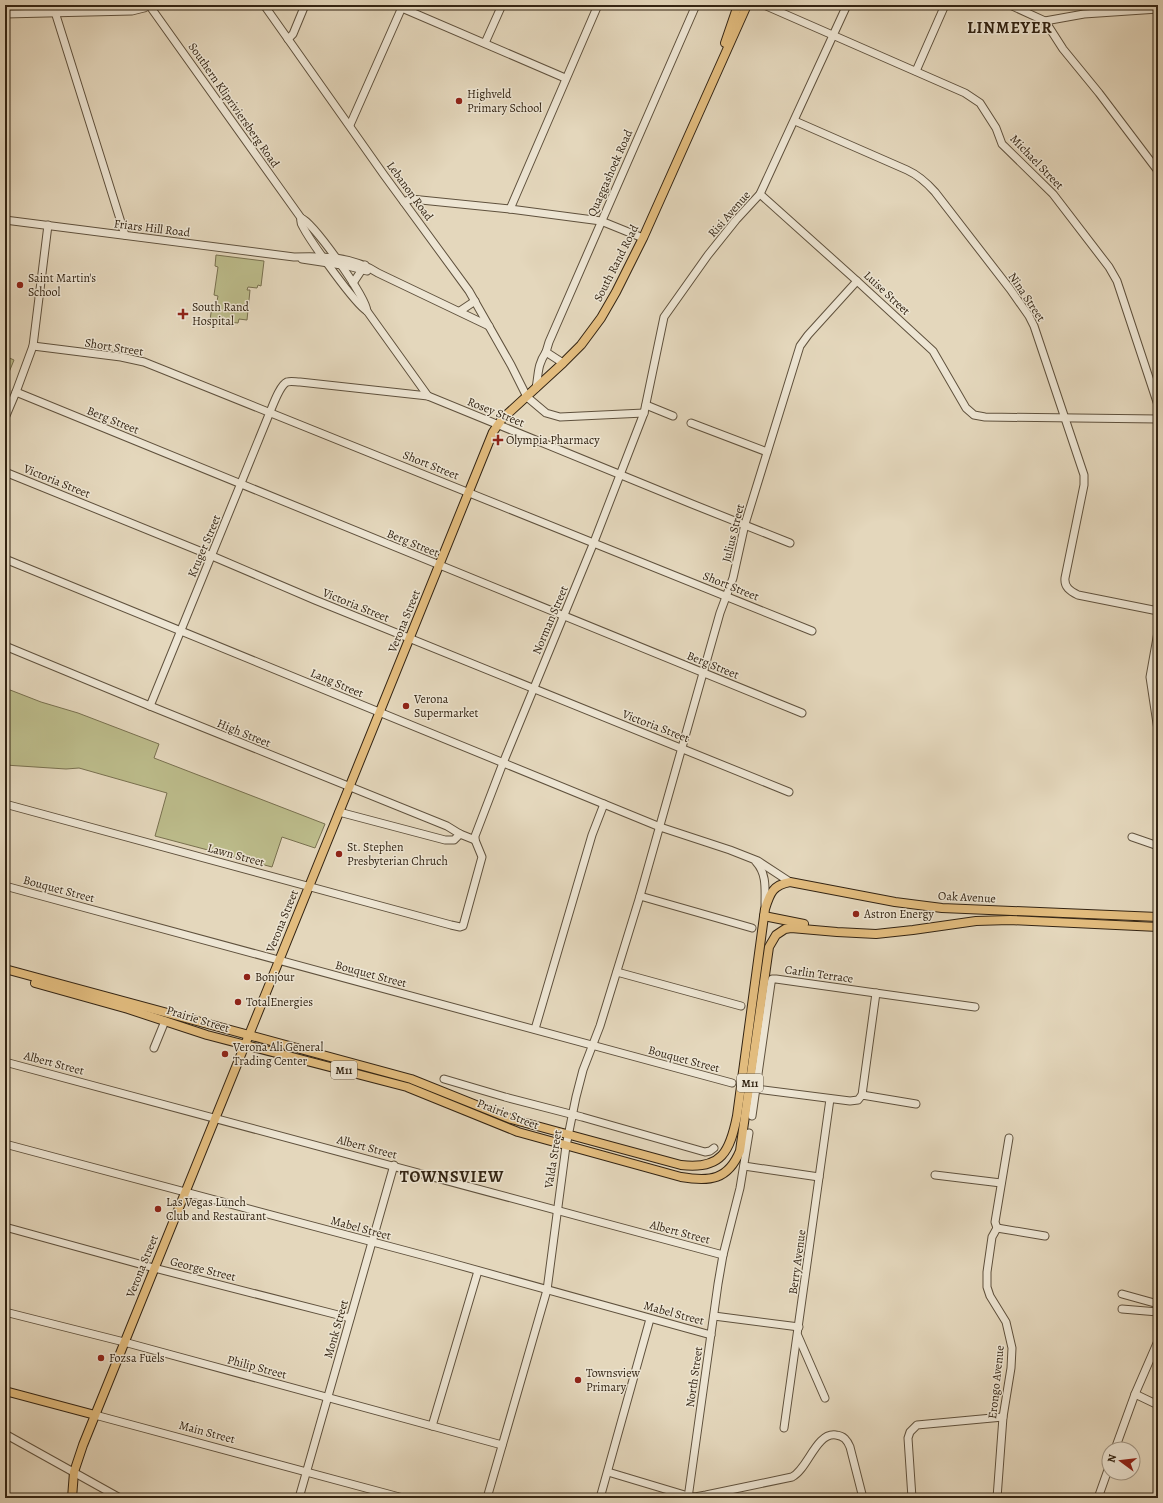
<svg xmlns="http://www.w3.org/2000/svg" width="1163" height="1503" viewBox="0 0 1163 1503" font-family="Alegreya,serif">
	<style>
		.green { fill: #bcbc8b; stroke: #78704f }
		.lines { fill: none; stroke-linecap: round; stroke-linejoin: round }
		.minor-casing { stroke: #5f513d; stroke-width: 9 }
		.major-casing { stroke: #332413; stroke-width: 10 }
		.minor { stroke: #ede5d3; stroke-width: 7 }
		.major { stroke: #e2bc7e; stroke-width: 8 }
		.poi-dot { fill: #8f2418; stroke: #ede5d3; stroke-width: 1.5 }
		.labels { text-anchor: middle; stroke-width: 3; stroke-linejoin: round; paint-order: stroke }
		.shield { fill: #ede5d3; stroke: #6b5e4d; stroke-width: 1 }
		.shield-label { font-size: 11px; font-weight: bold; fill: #332413 }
		.poi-label { font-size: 12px; fill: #332413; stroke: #ede5d3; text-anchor: start }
		.street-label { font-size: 12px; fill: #332413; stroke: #ede5d3 }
		.district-label { font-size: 16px; font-weight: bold; letter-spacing: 1px; fill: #332413; stroke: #ede5d3 }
	</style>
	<rect width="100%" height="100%" fill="#e4d7bc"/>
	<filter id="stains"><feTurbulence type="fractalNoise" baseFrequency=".005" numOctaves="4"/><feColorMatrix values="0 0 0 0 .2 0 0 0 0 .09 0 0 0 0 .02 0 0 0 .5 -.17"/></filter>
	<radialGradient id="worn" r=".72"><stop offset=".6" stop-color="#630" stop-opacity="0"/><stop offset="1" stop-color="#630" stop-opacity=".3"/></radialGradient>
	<g class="green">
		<polygon points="216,255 264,261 261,286 258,285 257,288 248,287 247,290 250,290 247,320 239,319 238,323 210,320 212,306 216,306 218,296 214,295 218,267 215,266"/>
		<polygon points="5,356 14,360 5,382"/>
		<polygon points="5,688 41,702 78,713 159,744 154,758 325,824 315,848 282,837 272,867 155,836 167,793 79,768 66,769 5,765"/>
	</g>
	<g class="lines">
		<g class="minor-casing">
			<g id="minor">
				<path d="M149,5L301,218C313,222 366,297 367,311"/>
				<polyline points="264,5 384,175 469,291 511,365 527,397 546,413 560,417 644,413"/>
				<polyline points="764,5 965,93 980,103 996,128 1002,144 1053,194 1109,267 1117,281 1158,405"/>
				<polyline points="1010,5 1045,21 1063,49 1099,93 1158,171"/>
				<polyline points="402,8 565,78"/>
				<polyline points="55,12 125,235"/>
				<polyline points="5,14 132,11 144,8 150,5"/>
				<polyline points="1045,21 1084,14 1158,9"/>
				<polyline points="288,39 293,34 305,5"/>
				<polyline points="485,43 502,5"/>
				<polyline points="916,71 945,5"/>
				<path d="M795,121L907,170C918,175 927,183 935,192L1010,289L1029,316L1034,326L1084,475V485L1065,578C1064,587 1070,591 1078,595L1158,611"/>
				<polyline points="350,125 403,5"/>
				<polyline points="760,194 857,281 933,351 966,408 974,415 985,417 1158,419"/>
				<polyline points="404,202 411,199 510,209 601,221 643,238"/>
				<polyline points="510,209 598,5"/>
				<path d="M301,218C300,222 301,224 303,227C311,242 355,304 367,311L428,396"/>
				<path d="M5,220L294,257C323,256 352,256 378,273L489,326"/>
				<polyline points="302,259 348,266 367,271"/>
				<polyline points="353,283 365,265"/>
				<polyline points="460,311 475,301"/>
				<polyline points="33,346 121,357 144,362 164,370 812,631"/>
				<polyline points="563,363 546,352 549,342 696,5"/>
				<path d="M536,388C539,372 537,366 546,352"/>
				<polyline points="16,392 802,713"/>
				<polyline points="646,405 673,416"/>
				<polyline points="5,418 16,392 33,346 48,225"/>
				<polyline points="691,423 767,452"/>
				<polyline points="5,472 212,556 315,600 789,792"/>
				<polyline points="5,559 660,827 730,850 758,861 790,882"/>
				<polyline points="1158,632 1150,677 1158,730"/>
				<polyline points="5,646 150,706 447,826 460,834 475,840"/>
				<path d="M150,706L270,412C273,405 280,385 287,382C291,381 296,382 300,382L428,396L692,504L790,543"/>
				<polyline points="5,804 451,925 460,927 463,926 482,857 475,840 475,836 503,763 594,542 644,413 664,317 708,255 736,220 760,194 847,5"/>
				<polyline points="339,812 445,840 454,840 460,834"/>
				<polyline points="1132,837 1158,846"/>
				<path d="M756,862C767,874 765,889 765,905"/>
				<polyline points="5,886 732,1083"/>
				<polyline points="640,896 752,928"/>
				<polyline points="617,972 741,1006"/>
				<polyline points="535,1029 592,835 604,804"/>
				<polyline points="154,1048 165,1021"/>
				<polyline points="5,1062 723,1255"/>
				<polyline points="444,1079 505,1097 582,1117 705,1152 710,1151 714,1148"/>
				<polyline points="756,1089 850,1101 858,1100 862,1095 916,1104"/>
				<polyline points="862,1095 876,993"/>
				<polyline points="752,1116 771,983 772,979 776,979 975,1007"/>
				<polyline points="5,1144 433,1258 711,1335"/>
				<polyline points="744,1166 819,1177"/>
				<polyline points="935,1175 1001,1183"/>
				<polyline points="5,1227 154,1268 350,1318"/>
				<polyline points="997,1228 992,1237 987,1272 987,1287 990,1296 1006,1322 1012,1348 1011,1368 1003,1417 997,1498"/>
				<polyline points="997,1228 995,1222 1009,1138"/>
				<polyline points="997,1228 1045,1236"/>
				<polyline points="1122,1294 1158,1304"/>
				<polyline points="1122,1309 1158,1312"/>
				<polyline points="5,1312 124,1342 502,1445"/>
				<polyline points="714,1316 799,1327"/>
				<polyline points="798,1336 825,1398"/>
				<polyline points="1135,1394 1158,1405"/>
				<polyline points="95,1415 403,1498"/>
				<polyline points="432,1426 478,1271"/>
				<polyline points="784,1428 830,1099"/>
				<polyline points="5,1434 120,1498"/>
				<polyline points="1115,1449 1135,1394 1158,1341"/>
				<path d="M608,1472L688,1496L695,1497L706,1495L792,1477C808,1469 816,1432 836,1435C844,1436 847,1440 850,1447L863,1498"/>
				<polyline points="299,1498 394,1165"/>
				<polyline points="487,1498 547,1290 566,1146 576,1097 583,1070 600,1026 640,896 720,613 733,578 745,524 800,346 808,335 857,281"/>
				<polyline points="600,1498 650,1319"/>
				<polyline points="688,1498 718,1284 723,1255 740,1188 749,1133"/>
				<polyline points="912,1498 908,1438 910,1432 917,1425 1003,1417"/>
				<polyline points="1098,1498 1109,1467"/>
			</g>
		</g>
		<g class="major-casing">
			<g id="major">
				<polyline points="725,43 738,5"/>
				<polyline points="764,916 804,924"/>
				<path d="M5,969L411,1079L511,1119L681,1165C722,1170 730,1151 737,1116L765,909C770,893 773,885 790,882L895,902L942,908L1158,917"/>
				<path d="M35,983L128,1009L207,1035L407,1087L518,1132L681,1177C710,1182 728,1180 740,1151L769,947L776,935L785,929L791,928L837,932L876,934L913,930L976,921L1010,920L1158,927"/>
				<polyline points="5,1391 95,1415"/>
				<polyline points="72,1498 74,1472 83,1445 493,432 502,419 563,363 581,345 601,318 616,292 643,238 747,5"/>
			</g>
		</g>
		<use href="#minor" class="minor"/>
		<use href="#major" class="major"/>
	</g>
	<g class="poi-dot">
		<circle cx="459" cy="101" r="4"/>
		<circle cx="20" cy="285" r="4"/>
		<path d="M181 308h4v4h4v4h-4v4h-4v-4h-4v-4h4z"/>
		<path d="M496 434h4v4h4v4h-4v4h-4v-4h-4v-4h4z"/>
		<circle cx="406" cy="706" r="4"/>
		<circle cx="339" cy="854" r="4"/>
		<circle cx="856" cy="914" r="4"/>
		<circle cx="247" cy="977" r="4"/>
		<circle cx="238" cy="1002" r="4"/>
		<circle cx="225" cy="1054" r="4"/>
		<circle cx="158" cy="1209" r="4"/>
		<circle cx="101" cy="1358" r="4"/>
		<circle cx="578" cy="1380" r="4"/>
	</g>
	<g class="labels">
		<g class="shield">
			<rect x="331" y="1061" width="26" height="18" rx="3"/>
			<rect x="737" y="1074" width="26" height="18" rx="3"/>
		</g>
		<g class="shield-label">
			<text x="344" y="1074">M11</text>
			<text x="750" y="1087">M11</text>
		</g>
		<g class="poi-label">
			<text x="467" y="98">Highveld<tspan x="467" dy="14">Primary School</tspan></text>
			<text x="28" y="282">Saint Martin's<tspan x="28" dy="14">School</tspan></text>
			<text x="192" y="311">South Rand<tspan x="192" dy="14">Hospital</tspan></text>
			<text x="506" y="444">Olympia Pharmacy</text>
			<text x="414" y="703">Verona<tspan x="414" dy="14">Supermarket</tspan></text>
			<text x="347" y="851">St. Stephen<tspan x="347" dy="14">Presbyterian Chruch</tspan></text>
			<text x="864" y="918">Astron Energy</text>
			<text x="255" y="981">Bonjour</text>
			<text x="246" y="1006">TotalEnergies</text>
			<text x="233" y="1051">Verona Ali General<tspan x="233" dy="14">Trading Center</tspan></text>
			<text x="166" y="1206">Las Vegas Lunch<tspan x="166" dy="14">Club and Restaurant</tspan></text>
			<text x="109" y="1362">Fozsa Fuels</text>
			<text x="586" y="1377">Townsview<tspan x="586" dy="14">Primary</tspan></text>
		</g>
		<g class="street-label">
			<text transform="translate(234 105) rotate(55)" y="4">Southern Klipriviersberg Road</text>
			<text transform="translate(1037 162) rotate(46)" y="4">Michael Street</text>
			<text transform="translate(610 173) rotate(-66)" y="4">Quaggashoek Road</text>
			<text transform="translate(410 191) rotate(54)" y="4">Lebanon Road</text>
			<text transform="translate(729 214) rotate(-49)" y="4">Risi Avenue</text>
			<text transform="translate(152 228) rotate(7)" y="4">Friars Hill Road</text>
			<text transform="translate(616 263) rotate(-63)" y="4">South Rand Road</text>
			<text transform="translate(887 293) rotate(43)" y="4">Luise Street</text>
			<text transform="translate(1027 297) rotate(56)" y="4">Nina Street</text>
			<text transform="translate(114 347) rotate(9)" y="4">Short Street</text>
			<text transform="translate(496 412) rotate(22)" y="4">Rosey Street</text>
			<text transform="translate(113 420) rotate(22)" y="4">Berg Street</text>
			<text transform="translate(431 465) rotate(22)" y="4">Short Street</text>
			<text transform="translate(57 481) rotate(22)" y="4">Victoria Street</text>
			<text transform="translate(733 533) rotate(-76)" y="4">Julius Street</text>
			<text transform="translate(413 543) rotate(22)" y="4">Berg Street</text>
			<text transform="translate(204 546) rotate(-67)" y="4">Kruger Street</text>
			<text transform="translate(731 586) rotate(22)" y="4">Short Street</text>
			<text transform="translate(356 605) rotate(22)" y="4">Victoria Street</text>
			<text transform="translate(550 620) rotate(-67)" y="4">Norman Street</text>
			<text transform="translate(404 621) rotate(-68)" y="4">Verona Street</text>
			<text transform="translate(713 665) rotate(22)" y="4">Berg Street</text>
			<text transform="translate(337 683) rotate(23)" y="4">Lang Street</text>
			<text transform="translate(656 726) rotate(21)" y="4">Victoria Street</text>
			<text transform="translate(244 733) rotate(22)" y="4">High Street</text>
			<text transform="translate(236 855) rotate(15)" y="4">Lawn Street</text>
			<text transform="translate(59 889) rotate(15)" y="4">Bouquet Street</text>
			<text transform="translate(967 897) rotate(3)" y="4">Oak Avenue</text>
			<text transform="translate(282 921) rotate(-68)" y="4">Verona Street</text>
			<text transform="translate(371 974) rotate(15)" y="4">Bouquet Street</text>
			<text transform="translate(819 974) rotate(8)" y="4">Carlin Terrace</text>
			<text transform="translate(198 1019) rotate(17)" y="4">Prairie Street</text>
			<text transform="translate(684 1059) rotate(15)" y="4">Bouquet Street</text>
			<text transform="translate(54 1063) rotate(15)" y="4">Albert Street</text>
			<text transform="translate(508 1114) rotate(21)" y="4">Prairie Street</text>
			<text transform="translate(367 1147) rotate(15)" y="4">Albert Street</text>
			<text transform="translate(553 1159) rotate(-81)" y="4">Valda Street</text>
			<text transform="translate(361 1228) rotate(15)" y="4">Mabel Street</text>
			<text transform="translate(680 1232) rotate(15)" y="4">Albert Street</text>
			<text transform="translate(797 1262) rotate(-82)" y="4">Berry Avenue</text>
			<text transform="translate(142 1266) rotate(-68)" y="4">Verona Street</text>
			<text transform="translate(203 1269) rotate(14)" y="4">George Street</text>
			<text transform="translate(674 1313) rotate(15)" y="4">Mabel Street</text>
			<text transform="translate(336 1329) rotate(-74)" y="4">Monk Street</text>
			<text transform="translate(257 1367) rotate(15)" y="4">Philip Street</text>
			<text transform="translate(694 1377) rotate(-82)" y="4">North Street</text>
			<text transform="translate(996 1382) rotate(-84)" y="4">Erongo Avenue</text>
			<text transform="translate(207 1432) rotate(15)" y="4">Main Street</text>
		</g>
		<g class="district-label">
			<text x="1010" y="33">LINMEYER</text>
			<text x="452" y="1182">TOWNSVIEW</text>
		</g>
	</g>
	<rect width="1163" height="1503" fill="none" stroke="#e4d7bc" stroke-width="20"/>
	<rect x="6" y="6" width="1151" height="1491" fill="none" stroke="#332413" stroke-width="2"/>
	<rect x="10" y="10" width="1143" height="1483" fill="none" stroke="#332413"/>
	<g transform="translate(1121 1461) rotate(285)"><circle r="19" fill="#ede5d3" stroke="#a39886"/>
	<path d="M0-3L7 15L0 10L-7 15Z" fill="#8f2418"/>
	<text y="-6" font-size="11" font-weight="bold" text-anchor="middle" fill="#332413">N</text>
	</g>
	<rect width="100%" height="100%" filter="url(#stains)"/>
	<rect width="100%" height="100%" fill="url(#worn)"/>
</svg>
